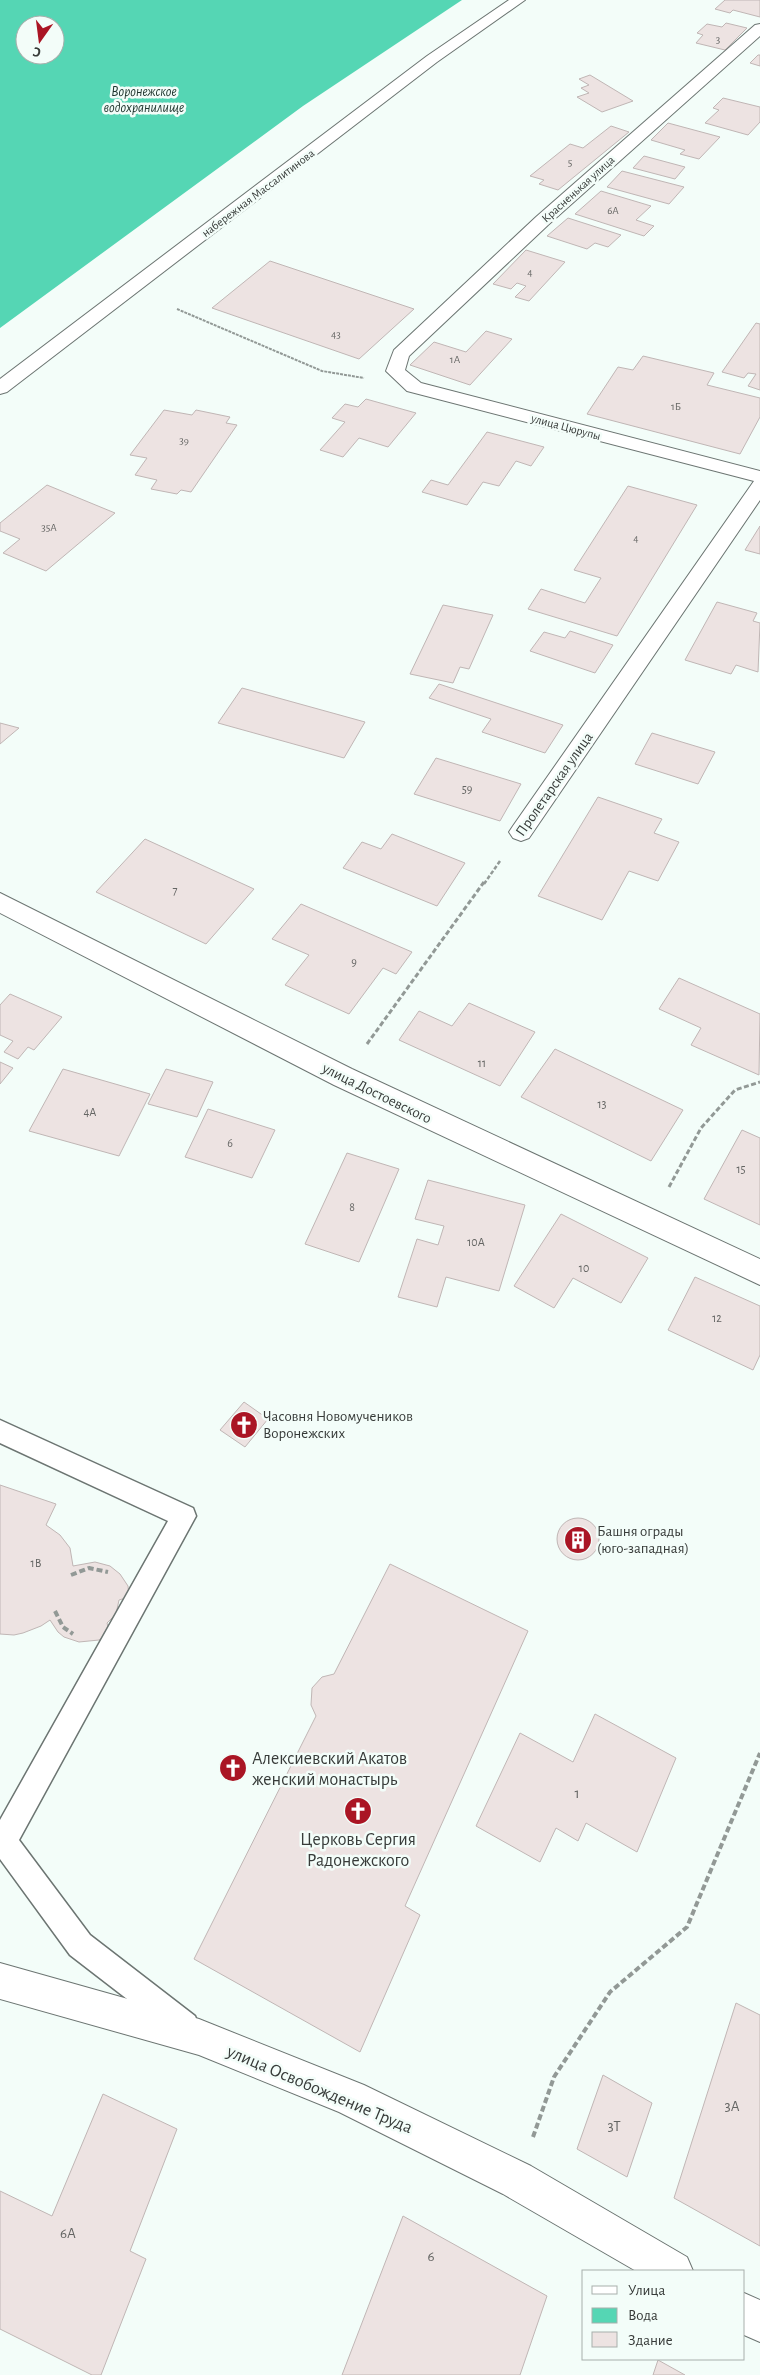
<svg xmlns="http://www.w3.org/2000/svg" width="760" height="2375" viewBox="0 0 760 2375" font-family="'Alegreya Sans',sans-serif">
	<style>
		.water { fill: #55d6b4; fill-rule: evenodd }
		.building { fill: #ede3e2; stroke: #c0b6b5 }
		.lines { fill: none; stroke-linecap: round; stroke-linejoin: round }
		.lane-casing { stroke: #6c7572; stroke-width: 3 }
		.street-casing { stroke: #6c7572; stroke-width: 2 }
		.secondary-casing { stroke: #6c7572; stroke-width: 2 }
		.path-far3 { stroke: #929996; stroke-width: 2; stroke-dasharray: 3 1; stroke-linecap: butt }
		.path-far2 { stroke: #929996; stroke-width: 2.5; stroke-dasharray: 4 2; stroke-linecap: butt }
		.path-far1 { stroke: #929996; stroke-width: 3; stroke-dasharray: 5 2.5; stroke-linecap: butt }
		.path { stroke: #929996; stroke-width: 4; stroke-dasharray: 6 3; stroke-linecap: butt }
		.lane { fill: #fff; fill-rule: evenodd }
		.street { fill: #fff; fill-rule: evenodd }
		.secondary { fill: #fff; fill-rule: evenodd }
		.labels { text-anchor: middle; stroke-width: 5; stroke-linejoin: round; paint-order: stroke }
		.far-number-label { font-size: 11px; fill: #646563 }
		.far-street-label { font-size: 12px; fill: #373b39; stroke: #f3fdf9 }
		.number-label { font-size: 12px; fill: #646563 }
		.far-water-label { font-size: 14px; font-style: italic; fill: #1d332c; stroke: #f3fdf9 }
		.street-label { font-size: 15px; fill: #373b39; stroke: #f3fdf9 }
		.poi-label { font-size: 15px; fill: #373b39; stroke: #f3fdf9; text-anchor: start }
		.near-number-label { font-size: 15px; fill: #646563 }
		.near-poi-label { font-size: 18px; fill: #373b39; stroke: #f3fdf9; text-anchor: start }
		.near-street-label { font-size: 18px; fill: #373b39; stroke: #f3fdf9 }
	</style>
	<rect width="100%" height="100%" fill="#f3fdf9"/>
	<path class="water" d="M0,0H462L303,106L0,328ZM25,25H55V55H25Z"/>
	<g class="building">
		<polygon points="725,0 760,0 760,17 733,10 730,13 715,9"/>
		<polygon points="726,23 747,28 725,50 696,43 703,35 697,33 707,24 722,27"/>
		<polygon points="758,55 760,55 760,66 750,63"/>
		<polygon points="590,75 633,101 602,112 577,97 589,93 581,88 589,85 579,79"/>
		<polygon points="723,98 760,107 760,122 748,135 705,123 719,110 713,108"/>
		<polygon points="668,123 720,137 699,159 680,154 685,150 651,140"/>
		<polygon points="611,126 629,132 558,190 539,184 544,180 530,176 570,144 583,148"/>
		<polygon points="644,156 685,167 675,179 633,168"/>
		<polygon points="622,171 684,187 669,204 607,187"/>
		<polygon points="601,191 651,206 636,220 654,226 644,236 575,214"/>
		<polygon points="568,218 621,235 608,247 595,243 587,249 547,236"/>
		<polygon points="526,250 565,262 529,301 515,297 526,286 517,283 511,289 493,284"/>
		<polygon points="270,261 414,309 359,359 212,308"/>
		<polygon points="756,323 760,324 760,390 748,386 756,374 748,373 744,378 722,372"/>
		<polygon points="486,331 512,339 470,385 410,365 434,342 466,352"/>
		<polygon points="643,356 714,373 707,385 760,398 760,417 740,454 587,414 618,367 633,370"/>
		<polygon points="366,399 416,413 388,447 359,438 343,457 320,450 345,422 332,418 345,404 358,407"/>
		<polygon points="164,410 192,415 196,410 230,417 226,423 237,425 191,492 181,490 177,494 151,489 157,480 135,475 147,458 130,455"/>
		<polygon points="487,432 544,447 531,466 516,461 499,486 483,482 467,505 422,492 431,480 448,485"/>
		<polygon points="47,485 115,513 46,571 3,553 20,539 0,531 0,523"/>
		<polygon points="628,486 697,505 617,636 528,609 541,589 585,603 601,578 574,570"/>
		<polygon points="760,526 760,554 745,550"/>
		<polygon points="717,602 757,613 753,621 760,623 758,672 736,665 731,674 685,660"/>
		<polygon points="443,605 493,615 469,669 460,667 453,683 410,674"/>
		<polygon points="570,631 613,645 595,673 530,651 544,632 565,638"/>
		<polygon points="439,684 563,725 545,753 482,732 491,719 429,698"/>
		<polygon points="242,688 365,722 344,758 218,723"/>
		<polygon points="0,723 19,728 0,744"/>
		<polygon points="652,733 715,752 698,784 635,764"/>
		<polygon points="436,758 521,784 500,821 414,794"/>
		<polygon points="598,797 662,819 654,833 679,842 658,881 629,871 602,920 538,896"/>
		<polygon points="392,834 465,863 437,906 343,868 362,842 381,849"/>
		<polygon points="145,839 254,889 206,944 96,892"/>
		<polygon points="301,904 412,952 396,974 383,968 349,1014 285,985 309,955 272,939"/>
		<polygon points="679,978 760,1014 759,1075 691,1045 701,1028 659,1009"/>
		<polygon points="10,994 62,1017 34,1050 28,1047 18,1059 4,1052 13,1041 0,1035 0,1005"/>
		<polygon points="469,1003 535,1032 500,1086 399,1040 419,1011 452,1026"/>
		<polygon points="555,1049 683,1110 651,1161 521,1097"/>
		<polygon points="0,1062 13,1068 0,1084"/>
		<polygon points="63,1069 150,1094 119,1156 29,1131"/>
		<polygon points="166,1069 213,1082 197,1117 148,1104"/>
		<polygon points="208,1109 275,1130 252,1178 185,1157"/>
		<polygon points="742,1130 760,1138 760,1225 704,1199"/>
		<polygon points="347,1153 399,1169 359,1262 305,1244"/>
		<polygon points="428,1180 525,1205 499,1291 446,1277 437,1307 398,1297 417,1239 438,1245 444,1226 415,1219"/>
		<polygon points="561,1214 648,1258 621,1303 573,1278 554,1308 514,1286"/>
		<polygon points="695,1277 760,1306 760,1355 753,1370 668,1330"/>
		<polygon points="244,1402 268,1419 245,1447 220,1430"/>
		<polygon points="0,1485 56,1504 46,1525 60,1535 70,1548 73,1566 95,1562 110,1566 120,1574 128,1586 129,1597 119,1600 116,1614 107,1623 110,1634 99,1640 79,1642 64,1637 58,1632 50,1620 41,1626 23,1633 14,1635 0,1634"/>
		<circle cx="578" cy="1539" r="21"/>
		<polygon points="390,1564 528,1631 405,1906 420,1915 360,2052 194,1959 316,1716 311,1705 312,1688 322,1677 334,1674"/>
		<polygon points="595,1714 676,1758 637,1852 586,1823 578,1841 556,1828 540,1862 476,1826 520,1733 573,1762"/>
		<polygon points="736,2003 760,2015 760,2246 674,2198"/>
		<polygon points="603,2075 652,2103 627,2177 577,2149"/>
		<polygon points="103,2094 177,2129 130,2251 146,2259 101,2375 92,2375 0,2329 0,2191 52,2216"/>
		<polygon points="403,2216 547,2296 520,2375 342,2375"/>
		<polygon points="658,2360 685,2375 653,2375"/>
	</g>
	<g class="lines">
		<g class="lane-casing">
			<polygon id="lane" points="0,1420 193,1508 196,1516 19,1840 90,1935 195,2016 199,2026 195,2036 185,2040 175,2036 70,1955 0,1859 0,1820 168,1521 0,1443"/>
		</g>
		<g class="street-casing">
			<g id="street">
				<polygon points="760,24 760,36 548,225 409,356 405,370 421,383 760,471 760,500 529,838 521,841 513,838 509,832 513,826 754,481 407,391 386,371 394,350 536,217 755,25"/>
				<polygon points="0,893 352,1069 760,1259 760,1285 334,1085 0,913"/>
				<polygon points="0,1963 199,2019 364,2085 531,2166 687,2257 693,2271 636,2271 503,2194 339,2112 199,2055 0,1999"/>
				<polygon points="744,2293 760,2300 760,2342 744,2335"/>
			</g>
		</g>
		<g class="secondary-casing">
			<polygon id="secondary" points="509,0 525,0 437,62 7,392 0,394 0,379 427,56"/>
		</g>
		<polyline class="path-far3" points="177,309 322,371 364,378"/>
		<polyline class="path-far2" points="484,884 500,861"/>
		<g class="path-far1">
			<polyline points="367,1044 484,882"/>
			<polyline points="669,1187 701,1128 735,1090 760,1082"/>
		</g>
		<g class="path">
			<polyline points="71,1575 89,1568 108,1572"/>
			<polyline points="55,1611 63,1627 73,1634"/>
			<polyline points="533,2137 554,2077 610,1992 687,1927 760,1753"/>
		</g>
		<use href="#lane" class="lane"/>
		<use href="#street" class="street"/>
		<use href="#secondary" class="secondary"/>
	</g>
	<defs>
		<g id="church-disc" transform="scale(1.4375)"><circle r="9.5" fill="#aa1524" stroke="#f3fdf9"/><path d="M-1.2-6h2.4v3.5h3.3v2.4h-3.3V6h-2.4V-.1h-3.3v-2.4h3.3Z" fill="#fff"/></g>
		<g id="building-disc" transform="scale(1.4375)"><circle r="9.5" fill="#aa1524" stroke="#f3fdf9"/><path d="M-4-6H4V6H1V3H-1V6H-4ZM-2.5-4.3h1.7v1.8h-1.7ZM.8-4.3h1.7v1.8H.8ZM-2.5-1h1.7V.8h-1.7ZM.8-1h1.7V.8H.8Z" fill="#fff"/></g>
	</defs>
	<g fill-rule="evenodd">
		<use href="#church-disc" x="244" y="1425"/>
		<use href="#building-disc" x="578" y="1540"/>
		<use href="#church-disc" x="233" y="1768"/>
		<use href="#church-disc" x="358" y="1811"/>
	</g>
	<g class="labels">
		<g class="far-number-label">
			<text x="718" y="43">3</text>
			<text x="570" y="166">5</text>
			<text x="613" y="214">6А</text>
			<text x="530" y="276">4</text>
			<text x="336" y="338">43</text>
			<text x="455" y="363">1А</text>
			<text x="676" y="410">1Б</text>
			<text x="184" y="444">39</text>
			<text x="49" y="531">35А</text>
			<text x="636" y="542">4</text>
		</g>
		<g class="far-street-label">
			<text transform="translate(578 189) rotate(-42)" y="4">Красненькая улица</text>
			<text transform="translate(258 193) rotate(-37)" y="4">набережная Массалитинова</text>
			<text transform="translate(566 427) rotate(15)" y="4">улица Цюрупы</text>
		</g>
		<g class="number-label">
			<text x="467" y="793">59</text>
			<text x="175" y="894">7</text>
			<text x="354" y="966">9</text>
			<text x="482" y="1067">11</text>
			<text x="602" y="1108">13</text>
			<text x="90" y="1116">4А</text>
			<text x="230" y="1147">6</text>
			<text x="741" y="1173">15</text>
			<text x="352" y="1211">8</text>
			<text x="476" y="1246">10А</text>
			<text x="584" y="1272">10</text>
			<text x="717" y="1322">12</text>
			<text x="36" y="1567">1В</text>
		</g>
		<g class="far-water-label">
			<text x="144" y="96">Воронежское<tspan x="144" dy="16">водохранилище</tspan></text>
		</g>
		<g class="street-label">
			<text transform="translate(554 784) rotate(-55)" y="5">Пролетарская улица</text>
			<text transform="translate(377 1093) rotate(26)" y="5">улица Достоевского</text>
		</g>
		<g class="poi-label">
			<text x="263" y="1421">Часовня Новомучеников<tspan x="263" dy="17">Воронежских</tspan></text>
			<text x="597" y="1536">Башня ограды<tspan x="597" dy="17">(юго-западная)</tspan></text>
		</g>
		<g class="near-number-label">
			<text x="577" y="1798">1</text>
			<text x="732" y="2111">3А</text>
			<text x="614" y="2131">3Т</text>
			<text x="68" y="2238">6А</text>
			<text x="431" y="2261">6</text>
		</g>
		<g class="near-poi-label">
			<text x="252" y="1764">Алексиевский Акатов<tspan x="252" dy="21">женский монастырь</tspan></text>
			<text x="358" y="1845" text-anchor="middle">Церковь Сергия<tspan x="358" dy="21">Радонежского</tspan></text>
		</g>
		<g class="near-street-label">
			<text transform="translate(320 2089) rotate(23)" y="6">улица Освобождение Труда</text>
		</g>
	</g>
	<rect x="582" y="2270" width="162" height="90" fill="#f3fdf9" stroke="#a8afac"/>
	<rect x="592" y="2286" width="25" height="8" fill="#ffffff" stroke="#a8afac"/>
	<text x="628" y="2295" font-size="15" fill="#373b39">Улица</text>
	<rect x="592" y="2308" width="25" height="15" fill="#55d6b4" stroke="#a8afac"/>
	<text x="628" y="2320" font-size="15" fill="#373b39">Вода</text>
	<rect x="592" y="2332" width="25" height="15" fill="#ede3e2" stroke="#a8afac"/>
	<text x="628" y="2345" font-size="15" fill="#373b39">Здание</text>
	<g transform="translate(40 40) rotate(194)"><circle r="24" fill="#f3fdf9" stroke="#a8afac"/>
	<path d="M0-4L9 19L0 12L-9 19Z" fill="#aa1524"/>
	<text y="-8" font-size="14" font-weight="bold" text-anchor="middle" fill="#373b39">С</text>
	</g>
</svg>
